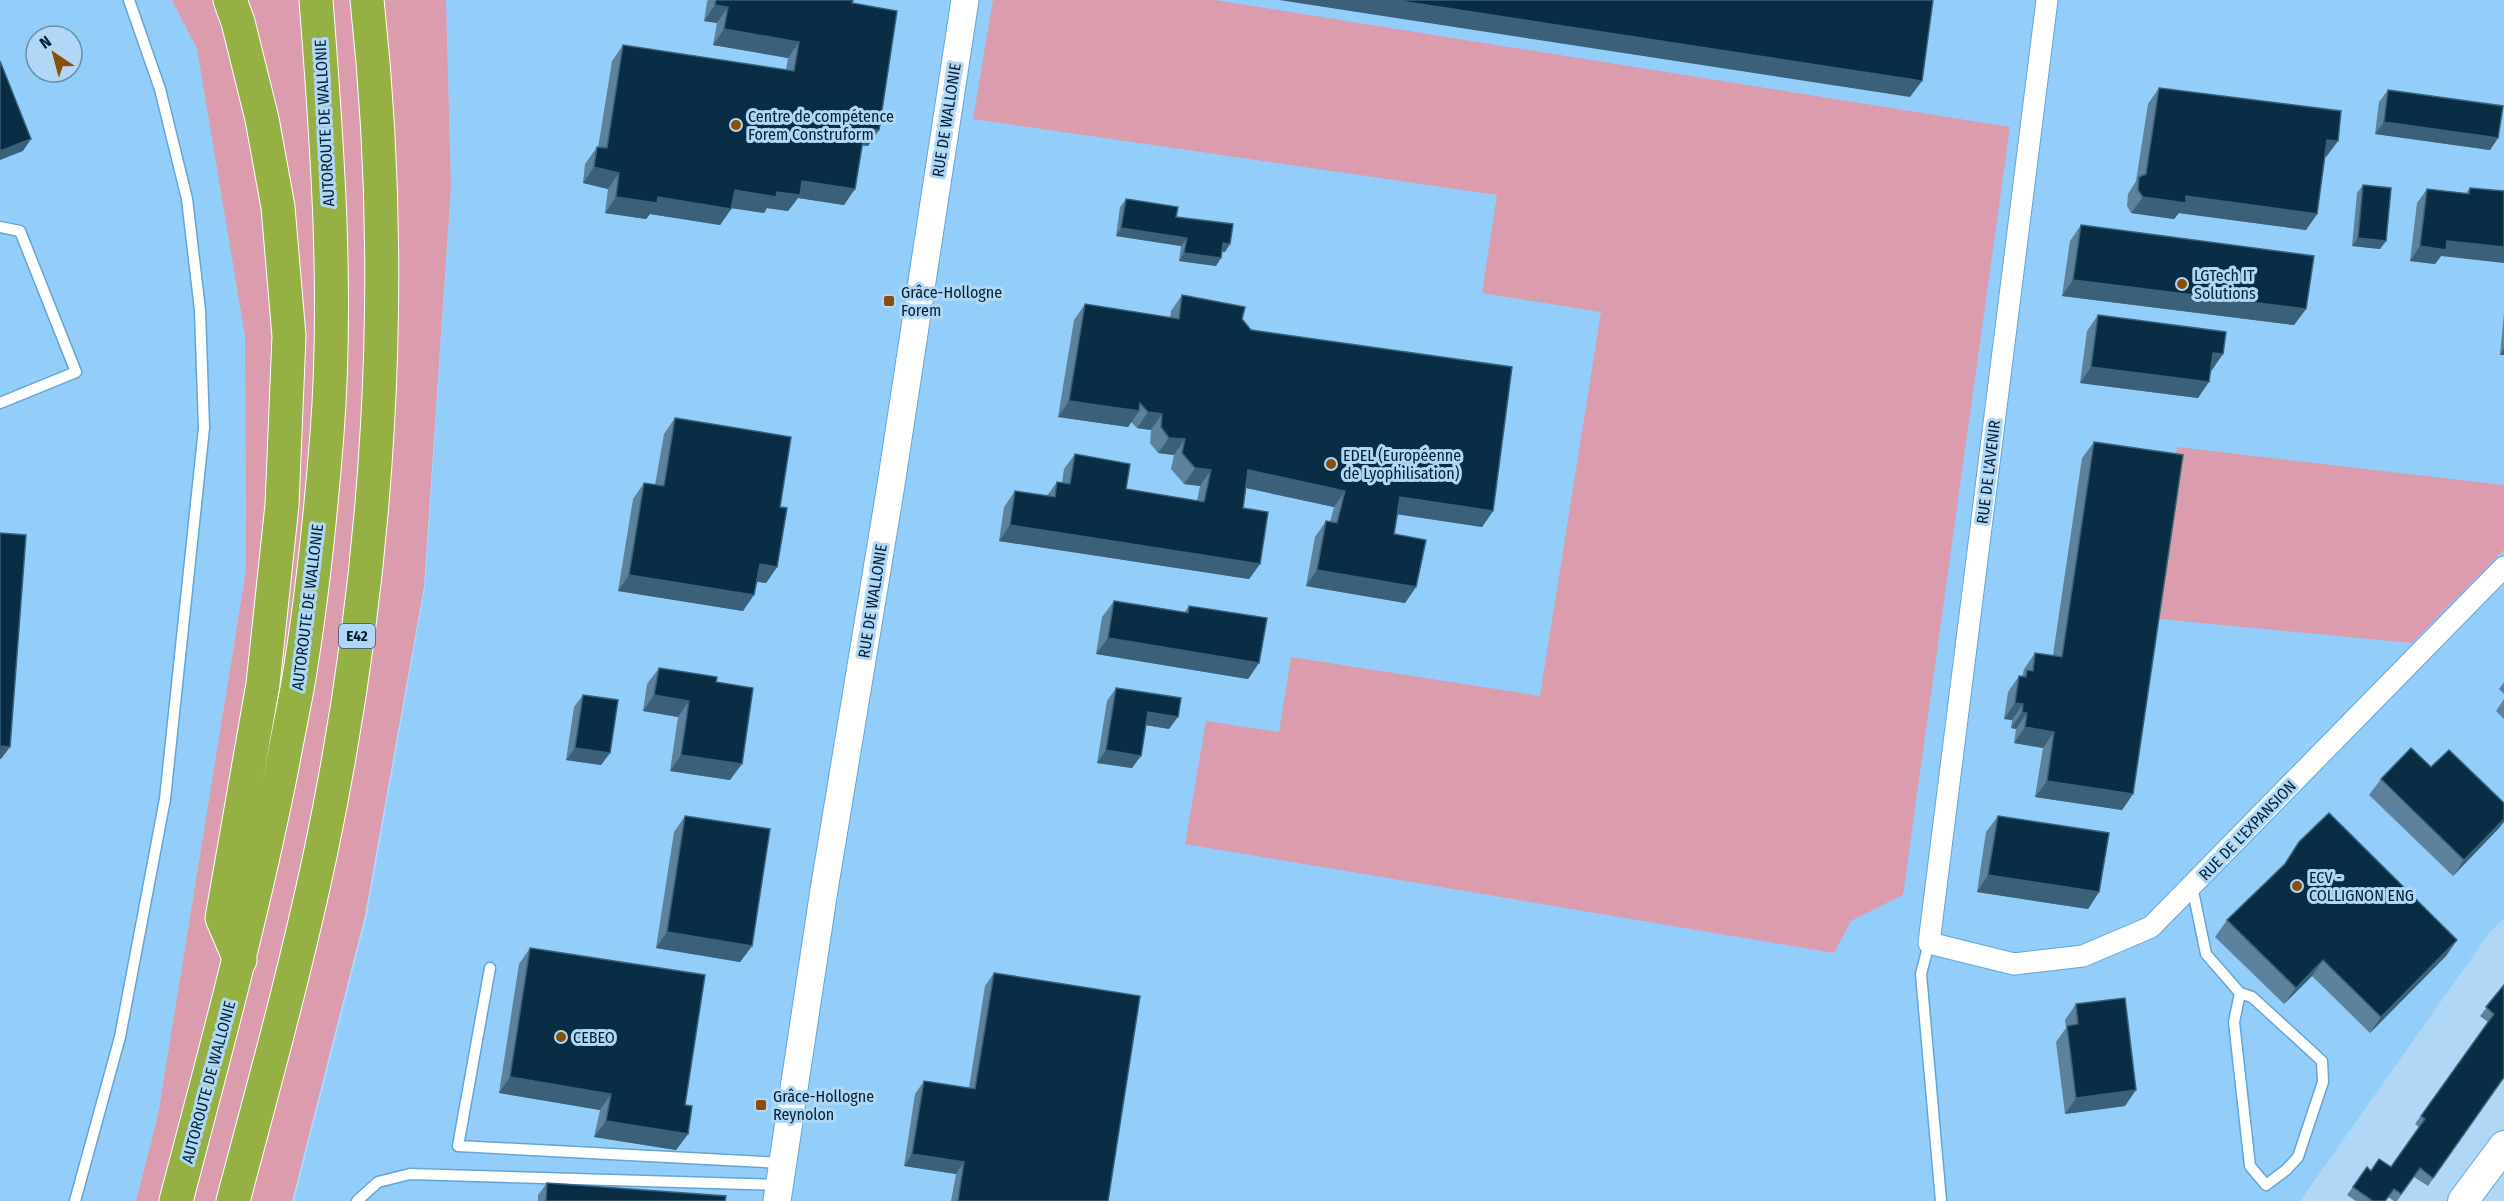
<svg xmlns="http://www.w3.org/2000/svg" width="2504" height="1201" viewBox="0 0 2504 1201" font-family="'Fira Sans Condensed',sans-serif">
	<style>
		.built { fill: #93cefa; fill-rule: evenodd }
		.green { fill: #db9cad }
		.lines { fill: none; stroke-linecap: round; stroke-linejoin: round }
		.service-casing { stroke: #63a5d6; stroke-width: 13 }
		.minor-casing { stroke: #63a5d6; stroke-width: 23 }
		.tertiary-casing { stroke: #63a5d6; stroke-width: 29 }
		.secondary-casing { stroke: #63a5d6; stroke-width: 32 }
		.motorway-casing { stroke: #fff; stroke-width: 35 }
		.service { stroke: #fff; stroke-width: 10 }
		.minor { stroke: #fff; stroke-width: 21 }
		.tertiary { stroke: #fff; stroke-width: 27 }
		.secondary { stroke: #fff; stroke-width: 30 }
		.motorway { stroke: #95b043; stroke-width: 33 }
		.wall { fill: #5c829e }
		.shaded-wall { fill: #3a607a }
		.building { fill: #082d45; stroke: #3a607a; stroke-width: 1.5 }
		.poi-dot { fill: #894e08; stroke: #b0d8f6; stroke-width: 2 }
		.labels { text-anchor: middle; stroke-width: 6; stroke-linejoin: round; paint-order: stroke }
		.shield { fill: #b0d8f6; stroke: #36566c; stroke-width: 1.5 }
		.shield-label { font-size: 15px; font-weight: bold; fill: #021e31 }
		.poi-label { font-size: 16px; fill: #021e31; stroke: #b0d8f6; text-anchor: start }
		.street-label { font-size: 16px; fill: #021e31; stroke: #b0d8f6 }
	</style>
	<rect width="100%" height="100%" fill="#b0d8f6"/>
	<g class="built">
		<path d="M0,0H172L197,49L245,336L246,570L158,1115L136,1201H0ZM36,36H72V72H36Z"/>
		<polygon points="446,0 2504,0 2504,918 2490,932 2300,1201 294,1201 367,915 425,586 451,187"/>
	</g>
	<g class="green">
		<polygon points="172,0 446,0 451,187 424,586 365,915 292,1201 136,1201 158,1115 246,570 245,336 197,49"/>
		<polygon points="993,0 1215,0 2010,127 1903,895 1851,921 1834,953 1185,844 1206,721 1279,732 1291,657 1540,696 1601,312 1482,293 1497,195 973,119"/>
		<polygon points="2177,447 2504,485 2504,550 2412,643 2150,618"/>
	</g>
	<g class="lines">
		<g class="service-casing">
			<g id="service">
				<polyline points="0,227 20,231 76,372 0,403"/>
				<polyline points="2192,886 2206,954 2240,993 2234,1022 2250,1166 2266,1185 2286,1170 2298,1157 2323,1082 2322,1061 2252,997 2240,993"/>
				<polyline points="1929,943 1921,974 1941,1201"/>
				<polyline points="490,968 458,1146 782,1163"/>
				<polyline points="75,1201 120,1037 165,799 204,428 200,310 187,199 160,89 129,0"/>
				<polyline points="357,1201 378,1182 410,1174 779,1185"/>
			</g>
		</g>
		<g class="minor-casing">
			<polyline id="minor" points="2047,0 1929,943 2014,964 2083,956 2151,927 2504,567"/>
		</g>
		<g class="tertiary-casing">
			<polyline id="tertiary" points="777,1201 824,890 890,491 965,0"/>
		</g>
		<g class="secondary-casing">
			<polyline id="secondary" points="2463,1201 2504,1146"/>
		</g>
		<g class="motorway-casing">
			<g id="motorway">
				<polyline points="230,0 238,22 262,119 278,207 289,336 282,505 263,684 222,918 240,960"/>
				<path d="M176,1201C214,1057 253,913 282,767C288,733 296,699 301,665C313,589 321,511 327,434C338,292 327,141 316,0"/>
				<path d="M233,1201C264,1085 296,969 321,851C379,573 398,283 367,0"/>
			</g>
		</g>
		<use href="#service" class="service"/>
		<use href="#minor" class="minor"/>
		<use href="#tertiary" class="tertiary"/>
		<use href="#secondary" class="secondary"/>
		<use href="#motorway" class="motorway"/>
	</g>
	<g class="wall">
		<polygon points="708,0 853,0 852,3 868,146 862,145 844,205 798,198 788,211 767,208 764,213 732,208 720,225 650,214 646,219 605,213 608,189 583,183 585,164 597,147 598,148 612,61 623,45 786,70 788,58 713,45 717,23 704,21 707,2"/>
		<polygon points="2159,88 2338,141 2326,157 2324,157 2317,214 2306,230 2179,213 2174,219 2131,213 2127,206 2128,194 2136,181 2148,104"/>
		<polygon points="2388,90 2498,138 2490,150 2375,134 2379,102"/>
		<polygon points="2363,185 2386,241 2380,249 2352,246 2357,193"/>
		<polygon points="2470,188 2504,191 2441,256 2435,264 2410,261 2417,203 2427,189 2466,193"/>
		<polygon points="1126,199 1176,217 1225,252 1222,252 1216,266 1179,261 1181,246 1116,236 1120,207"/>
		<polygon points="2081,225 2306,309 2294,325 2062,296 2070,241"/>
		<polygon points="1182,295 1242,319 1251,330 1493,511 1482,527 1397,514 1394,534 1416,587 1405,603 1306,586 1315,537 1326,521 1330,522 1334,507 1246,488 1243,508 1260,564 1249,579 999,541 1004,507 1015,491 1047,496 1057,482 1062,483 1064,469 1075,454 1126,489 1197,501 1200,486 1184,484 1171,469 1174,455 1158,453 1150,443 1151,430 1137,428 1131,422 1128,427 1058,417 1074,320 1085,304 1170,318 1171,311"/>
		<polygon points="2504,313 2504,355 2500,355"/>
		<polygon points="2098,315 2212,370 2198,398 2080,383 2087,331"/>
		<polygon points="675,418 780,507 777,567 766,583 757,582 743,611 618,591 633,499 644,483 655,485 664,434"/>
		<polygon points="2094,442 2133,794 2122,810 2035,797 2043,748 2014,743 2016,729 2011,728 2012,720 2004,719 2008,692 2019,676 2022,677 2024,669 2035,653 2053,655 2082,458"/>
		<polygon points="1114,601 1185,612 1189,606 1259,663 1248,679 1096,654 1102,617"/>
		<polygon points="659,668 716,682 730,780 670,771 678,717 643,711 647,684"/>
		<polygon points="2504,682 2504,694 2499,689"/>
		<polygon points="1116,688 1169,729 1146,725 1132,768 1097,763 1107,701"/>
		<polygon points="583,695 610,753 601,765 566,760 574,707"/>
		<polygon points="2504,699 2504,719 2496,711"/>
		<polygon points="2431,767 2500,827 2453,876 2369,795 2381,779"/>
		<polygon points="685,816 752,946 740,962 656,948 674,832"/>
		<polygon points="1998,816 2099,892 2088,909 1977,892 1986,832"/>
		<polygon points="2299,842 2457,940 2446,956 2370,1033 2312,976 2284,1004 2215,937 2227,920 2283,866"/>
		<polygon points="530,948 685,1105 688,1134 676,1150 594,1137 600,1110 499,1093 519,964"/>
		<polygon points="994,973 1108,1201 951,1201 956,1174 904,1166 915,1094 924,1081 969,1088 985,986"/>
		<polygon points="2504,985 2504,1078 2428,1186 2414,1177 2397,1201 2394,1201 2388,1197 2385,1201 2356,1201 2347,1195 2367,1167 2371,1171 2391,1167 2419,1127 2415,1124 2488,1022 2480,1016"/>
		<polygon points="2076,1004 2125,1106 2065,1114 2056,1042 2066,1028 2065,1020"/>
		<polygon points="547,1183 725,1201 538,1201 538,1195"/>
	</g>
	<g class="shaded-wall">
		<polygon points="1279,0 1394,0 1922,81 1910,97"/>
		<polygon points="715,5 728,7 717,23 704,21"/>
		<polygon points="724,29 799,42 788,58 713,45"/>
		<polygon points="2384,122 2498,138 2490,150 2375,134"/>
		<polygon points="865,128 879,130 868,146 853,144"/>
		<polygon points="31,139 23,151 0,160 0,151"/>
		<polygon points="2327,140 2338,141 2326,157 2315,156"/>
		<polygon points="594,167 619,173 608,189 583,183"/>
		<polygon points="802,181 855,189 844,205 798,198 788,211 767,208 764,213 724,207 735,190 777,192"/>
		<polygon points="2186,196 2317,214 2306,230 2179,213 2174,219 2131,213 2143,197"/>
		<polygon points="616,197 658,197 731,209 720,225 650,214 646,219 605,213"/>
		<polygon points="1121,228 1187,238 1181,246 1116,236"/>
		<polygon points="2358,238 2386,241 2380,249 2352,246"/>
		<polygon points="2447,241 2504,247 2504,263 2441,256 2435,264 2410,261 2420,246"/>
		<polygon points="1223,243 1230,244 1225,252 1218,251"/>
		<polygon points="1184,253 1221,258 1216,266 1179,261"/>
		<polygon points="2073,280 2306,309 2294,325 2062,296"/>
		<polygon points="2504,348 2504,355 2500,355"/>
		<polygon points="2213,353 2223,354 2212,370 2202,369"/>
		<polygon points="2091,367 2209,382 2198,398 2080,383"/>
		<polygon points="1069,401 1139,411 1128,427 1058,417"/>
		<polygon points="1148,412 1162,414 1151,430 1137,428"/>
		<polygon points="1169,438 1185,439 1174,455 1158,453"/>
		<polygon points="1195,468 1211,470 1200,486 1184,484"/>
		<polygon points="1248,470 1345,491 1334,507 1237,486"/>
		<polygon points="1400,497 1493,511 1482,527 1389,513"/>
		<polygon points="1010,525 1260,564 1249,579 999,541"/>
		<polygon points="760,564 777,567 766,583 748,580"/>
		<polygon points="1317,570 1416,587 1405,603 1306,586"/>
		<polygon points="629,575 754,595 743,611 618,591"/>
		<polygon points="1108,638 1259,663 1248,679 1096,654"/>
		<polygon points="654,695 689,701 678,717 643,711"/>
		<polygon points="2015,703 2023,704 2012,720 2004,719"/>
		<polygon points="1148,712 1178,717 1169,729 1140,724"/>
		<polygon points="2022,712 2027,713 2016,729 2011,728"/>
		<polygon points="2025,727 2054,732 2043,748 2014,743"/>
		<polygon points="0,746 10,747 1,759 0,759"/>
		<polygon points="575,748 610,753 601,765 566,760"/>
		<polygon points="1106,750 1141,756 1132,768 1097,763"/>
		<polygon points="681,755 742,764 730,780 670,771"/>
		<polygon points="2047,781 2133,794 2122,810 2035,797"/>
		<polygon points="2504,819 2504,822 2500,827 2453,876 2464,860"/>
		<polygon points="1988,875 2099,892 2088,909 1977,892"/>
		<polygon points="667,932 752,946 740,962 656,948"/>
		<polygon points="2457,940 2446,956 2370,1033 2381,1017"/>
		<polygon points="2323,960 2312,976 2284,1004 2296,988"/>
		<polygon points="510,1077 611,1094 600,1110 499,1093"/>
		<polygon points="2136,1090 2125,1106 2065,1114 2076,1098"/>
		<polygon points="606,1121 688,1134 676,1150 594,1137"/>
		<polygon points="912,1154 964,1162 956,1174 904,1166"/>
	</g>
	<g class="building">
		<polygon points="716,0 853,0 852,3 897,11 879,130 865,128 855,189 802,181 800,195 777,192 776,197 735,190 731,209 658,197 657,203 616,197 619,173 594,167 597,147 607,148 623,45 794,71 799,42 724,29 728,7 715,5"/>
		<polygon points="1394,0 1933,0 1922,81"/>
		<polygon points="0,61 31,139 0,151"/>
		<polygon points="2159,88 2341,111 2338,141 2327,140 2317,214 2186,196 2186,203 2143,197 2138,190 2139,177 2146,174"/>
		<polygon points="2388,90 2503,106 2498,138 2384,122"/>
		<polygon points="2363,185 2391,188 2386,241 2358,238"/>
		<polygon points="2470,188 2504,191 2504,247 2447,241 2446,250 2420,246 2427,189 2469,194"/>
		<polygon points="1126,199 1178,207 1176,217 1233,224 1230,244 1223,243 1221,258 1184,253 1187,238 1121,228"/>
		<polygon points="2081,225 2314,256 2306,309 2073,280"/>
		<polygon points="1182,295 1245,307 1242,319 1251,330 1512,367 1493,511 1400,497 1394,534 1426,540 1416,587 1317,570 1326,521 1337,523 1345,491 1248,470 1243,508 1268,512 1260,564 1010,525 1015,491 1055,497 1057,482 1070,484 1075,454 1130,464 1126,489 1204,502 1211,470 1195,468 1182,453 1185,439 1169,438 1161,427 1162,414 1148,412 1140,403 1139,411 1069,401 1085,304 1179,319"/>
		<polygon points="2098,315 2226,332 2223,354 2213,353 2209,382 2091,367"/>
		<polygon points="675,418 791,437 780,507 787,508 777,567 760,564 754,595 629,575 644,483 664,486"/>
		<polygon points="2094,442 2183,455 2133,794 2047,781 2054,732 2025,727 2027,713 2022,712 2023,704 2015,703 2019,676 2026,677 2027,670 2033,671 2035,653 2062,657"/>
		<polygon points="0,533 26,535 10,747 0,746"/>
		<polygon points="1114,601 1188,613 1189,606 1267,618 1259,663 1108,638"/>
		<polygon points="659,668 717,677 716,682 753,688 742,764 681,755 689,701 654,695"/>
		<polygon points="1116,688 1181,698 1178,717 1148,712 1141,756 1106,750"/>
		<polygon points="583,695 618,700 610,753 575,748"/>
		<polygon points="2411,748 2431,767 2449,750 2504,803 2504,819 2464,860 2381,779"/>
		<polygon points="2329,813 2457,940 2381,1017 2323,960 2296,988 2227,920 2285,864 2299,842"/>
		<polygon points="685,816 770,829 752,946 667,932"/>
		<polygon points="1998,816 2109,833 2099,892 1988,875"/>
		<polygon points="530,948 705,975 685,1105 692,1106 688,1134 606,1121 611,1094 510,1077"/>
		<polygon points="994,973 1140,996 1108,1201 958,1201 964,1162 912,1154 924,1081 975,1089"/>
		<polygon points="2504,985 2504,1077 2433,1178 2420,1168 2401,1194 2394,1189 2385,1201 2373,1201 2353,1187 2367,1167 2371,1171 2379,1159 2391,1167 2425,1119 2421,1116 2494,1014 2486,1007"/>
		<polygon points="2125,998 2136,1090 2076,1098 2067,1026 2078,1024 2076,1004"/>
		<polygon points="547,1183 726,1196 725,1201 546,1201"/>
	</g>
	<g class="poi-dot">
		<circle cx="736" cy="125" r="6"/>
		<circle cx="2182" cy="284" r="6"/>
		<rect x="883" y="295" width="12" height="12" rx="3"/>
		<circle cx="1331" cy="464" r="6"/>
		<circle cx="2297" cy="886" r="6"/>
		<circle cx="561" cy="1037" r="6"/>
		<rect x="755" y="1099" width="12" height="12" rx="3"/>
	</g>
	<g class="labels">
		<rect class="shield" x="339" y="624" width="36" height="24" rx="4.5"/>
		<g class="shield-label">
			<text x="357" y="641">E42</text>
		</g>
		<g class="poi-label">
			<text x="748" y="122">Centre de compétence<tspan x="748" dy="18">Forem Construform</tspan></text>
			<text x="2194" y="281">LGTech IT<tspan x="2194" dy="18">Solutions</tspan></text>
			<text x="901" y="298">Grâce-Hollogne<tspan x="901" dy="18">Forem</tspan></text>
			<text x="1343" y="461">EDEL (Européenne<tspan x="1343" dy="18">de Lyophilisation)</tspan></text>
			<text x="2309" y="883">ECV -<tspan x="2309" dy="18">COLLIGNON ENG</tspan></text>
			<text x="573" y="1043">CEBEO</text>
			<text x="773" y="1102">Grâce-Hollogne<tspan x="773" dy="18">Reynolon</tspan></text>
		</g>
		<g class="street-label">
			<text transform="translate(946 120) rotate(-81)" y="6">RUE DE WALLONIE</text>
			<text transform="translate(324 123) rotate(-93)" y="6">AUTOROUTE DE WALLONIE</text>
			<text transform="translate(1988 472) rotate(-83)" y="6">RUE DE L'AVENIR</text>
			<text transform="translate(872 601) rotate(-81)" y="6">RUE DE WALLONIE</text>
			<text transform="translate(307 607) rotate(-83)" y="6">AUTOROUTE DE WALLONIE</text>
			<text transform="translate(2247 830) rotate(-46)" y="6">RUE DE L'EXPANSION</text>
			<text transform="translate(208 1082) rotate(-75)" y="6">AUTOROUTE DE WALLONIE</text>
		</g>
	</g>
	<g transform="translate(54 54) rotate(324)"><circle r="28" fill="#b0d8f6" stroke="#6a8ea7" stroke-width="1.5"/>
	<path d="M0-4.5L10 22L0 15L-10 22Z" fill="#894e08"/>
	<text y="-9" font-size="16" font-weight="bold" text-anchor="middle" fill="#021e31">N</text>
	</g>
</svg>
